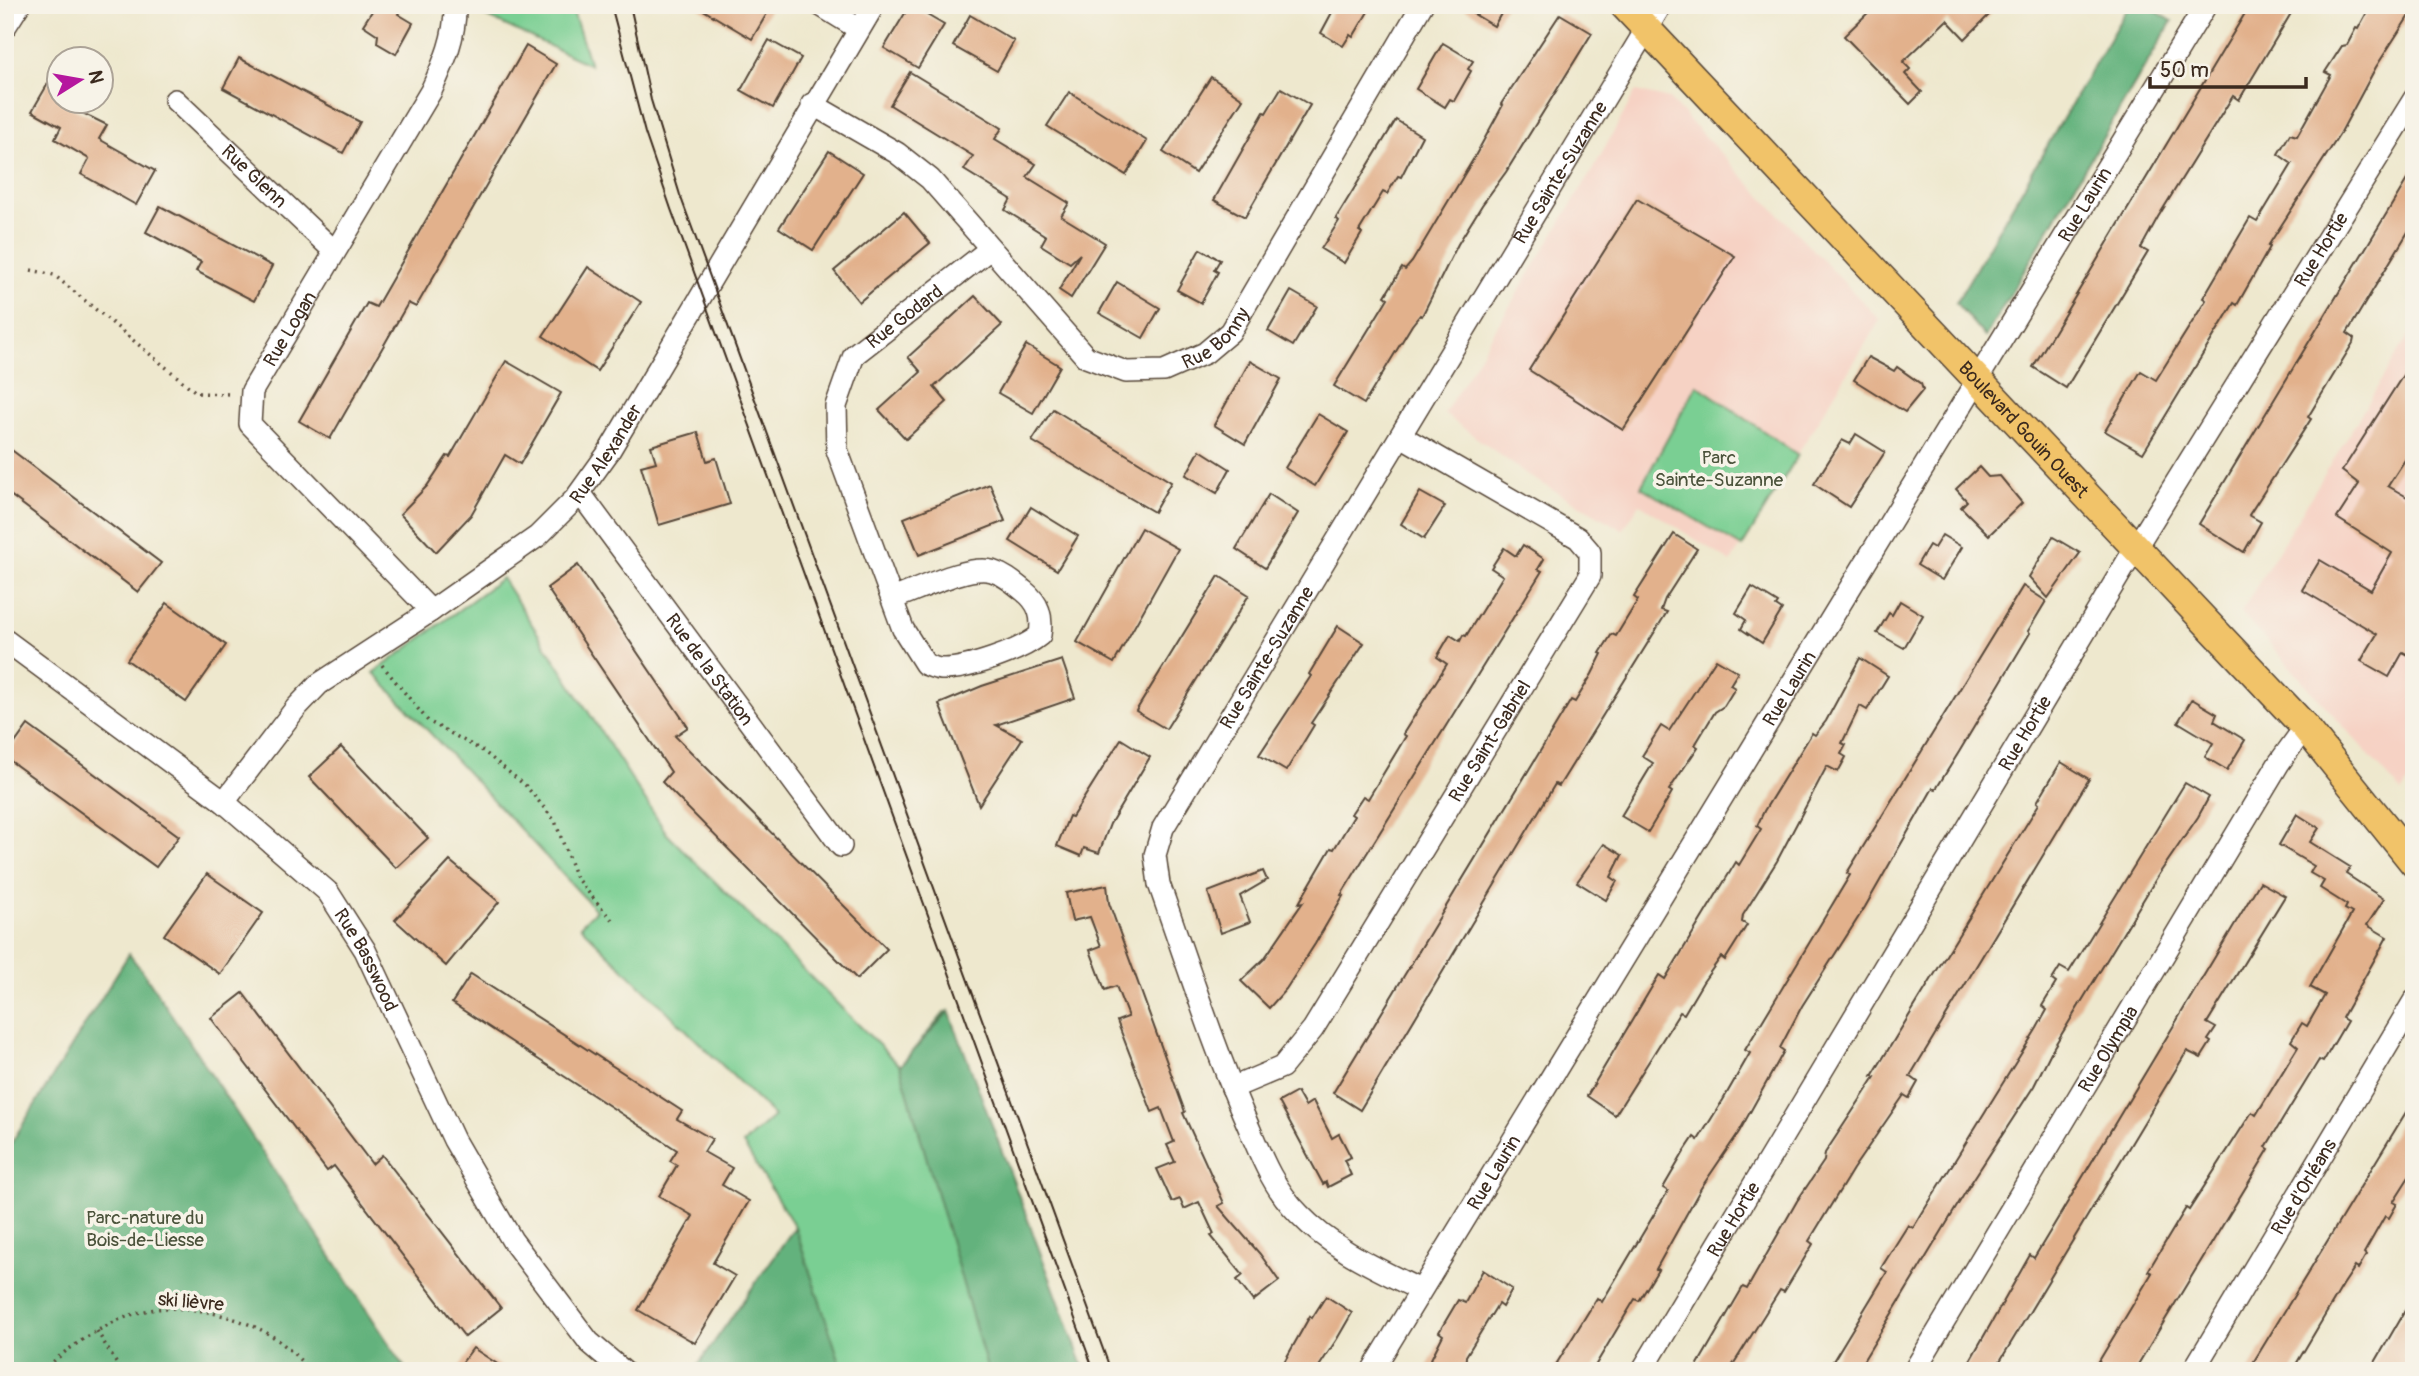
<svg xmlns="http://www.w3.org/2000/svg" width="2419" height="1376" viewBox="0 0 2419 1376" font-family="Pangolin,sans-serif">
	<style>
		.built { fill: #f6d2c4 }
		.green { fill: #7acf93; stroke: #5a7c58; stroke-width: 2 }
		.forest { fill: #63b27d; stroke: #4f6e4e; stroke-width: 2 }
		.building { fill: #e2b18c }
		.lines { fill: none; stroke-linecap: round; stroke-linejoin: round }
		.minor-casing { stroke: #564638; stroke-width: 24 }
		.major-casing { stroke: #564638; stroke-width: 31 }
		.path { stroke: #564638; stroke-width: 3.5; stroke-dasharray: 2 5; stroke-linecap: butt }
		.minor { stroke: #fff; stroke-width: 21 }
		.major { stroke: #f1c369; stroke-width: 28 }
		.tram { stroke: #3b2a1e; stroke-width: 2 }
		.labels { text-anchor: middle; stroke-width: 7; stroke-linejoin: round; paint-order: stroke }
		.street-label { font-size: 19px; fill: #3b2a1e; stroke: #f7f3e8 }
		.park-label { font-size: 19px; fill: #4b533b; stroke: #f7f3e8 }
	</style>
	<rect width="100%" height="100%" fill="#f7f3e8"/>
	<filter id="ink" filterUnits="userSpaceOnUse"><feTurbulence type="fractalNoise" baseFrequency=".0143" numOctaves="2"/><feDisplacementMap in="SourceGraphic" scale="14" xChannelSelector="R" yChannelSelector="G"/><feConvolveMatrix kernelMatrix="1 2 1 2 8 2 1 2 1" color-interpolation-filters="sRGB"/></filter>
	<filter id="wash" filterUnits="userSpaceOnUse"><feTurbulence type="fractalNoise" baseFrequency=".00686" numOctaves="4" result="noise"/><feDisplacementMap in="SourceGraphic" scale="28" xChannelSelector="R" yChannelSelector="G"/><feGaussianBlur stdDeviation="1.57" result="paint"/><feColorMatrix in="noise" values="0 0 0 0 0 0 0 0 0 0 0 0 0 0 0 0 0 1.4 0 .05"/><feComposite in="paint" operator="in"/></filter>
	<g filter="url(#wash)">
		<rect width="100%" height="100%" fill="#eee8ce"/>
		<g class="built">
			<polygon points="1636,91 1669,99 1880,320 1731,562 1640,504 1623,530 1529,476 1444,414 1595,166"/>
			<polygon points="2414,327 2414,772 2402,792 2241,612"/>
		</g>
		<g class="green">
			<polygon points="462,5 571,5 590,65"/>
			<polygon points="1697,385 1798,455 1742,547 1641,487"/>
			<polygon points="502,578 667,834 900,1066 945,1012 959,1039 1081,1371 694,1371 795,1227 743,1144 774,1116 580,926 596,910 374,673"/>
		</g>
		<g class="forest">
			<polygon points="2129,5 2146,5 2172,21 1985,337 1956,303"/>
			<polygon points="129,954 146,976 407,1371 5,1371 5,1153"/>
			<polygon points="949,1011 1085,1371 988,1371 900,1066"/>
			<polygon points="795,1227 843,1371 694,1371"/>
		</g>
		<g id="blocks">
			<g class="building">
				<polygon points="376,5 403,5 398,14 413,23 396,54 377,43 378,35 363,25"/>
				<polygon points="695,5 772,5 752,39"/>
				<polygon points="910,5 944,25 918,68 884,48"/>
				<polygon points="1336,5 1372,5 1353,37 1350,35 1343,46 1321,33"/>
				<polygon points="1459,5 1506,5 1494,26"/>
				<polygon points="1876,5 1999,5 1965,39 1947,20 1903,62 1910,69 1905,74 1922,92 1910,104 1844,36"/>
				<polygon points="2250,5 2296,5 2239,100 2233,96 2158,217 2141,248 2148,252 2066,388 2033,367"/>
				<polygon points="2371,5 2414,5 2414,8 2376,67 2340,134 2268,246 2270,247 2237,305 2234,303 2143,453 2105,431 2141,371 2156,380 2206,300 2203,298 2250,218 2257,222 2292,164 2278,154 2290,134 2297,136 2331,75 2325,72 2342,46 2347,45 2356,28 2358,29"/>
				<polygon points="1560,14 1592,33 1506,172 1482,205 1458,244 1422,316 1420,315 1412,325 1364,404 1334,386 1388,298 1385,296 1402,268 1405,270 1412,262 1474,158 1503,105 1501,104"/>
				<polygon points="970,15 1014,41 997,71 953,46"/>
				<polygon points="769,40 801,58 773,108 741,90"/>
				<polygon points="1443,43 1473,61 1468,69 1471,71 1454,101 1450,99 1445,107 1416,89"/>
				<polygon points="526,46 556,64 416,307 408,303 330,439 299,421 367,303 376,307"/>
				<polygon points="239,58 360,122 343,153 223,88"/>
				<polygon points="60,63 60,102 107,125 99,139 155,171 136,205 81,174 89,159 55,139 61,127 32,111"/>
				<polygon points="910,72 1002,128 995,139 1036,164 1027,177 1069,203 1061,216 1105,243 1071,298 1059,290 1080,254 1070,263 1041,245 1046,236 1005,210 1011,199 964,170 973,156 890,105"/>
				<polygon points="1211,77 1243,99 1195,173 1163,152"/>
				<polygon points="1281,88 1310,105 1245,217 1214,200 1264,112 1266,113"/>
				<polygon points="1069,92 1147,141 1126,175 1047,126"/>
				<polygon points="1396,120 1422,136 1401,177 1398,176 1387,194 1383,192 1359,231 1362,233 1344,263 1321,249 1339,221 1336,218"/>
				<polygon points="829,151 863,173 813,250 779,228"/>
				<polygon points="2414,168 2414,222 2347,333 2354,338 2353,343 2308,417 2311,419 2249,515 2261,522 2244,552 2199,524"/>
				<polygon points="1637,199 1735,256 1623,430 1529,370"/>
				<polygon points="160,206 272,266 254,301 196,271 201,262 146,232"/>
				<polygon points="904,212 930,243 859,302 834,271"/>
				<polygon points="1200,249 1220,260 1214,270 1218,272 1201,303 1177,290"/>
				<polygon points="588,267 641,302 597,371 543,336"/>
				<polygon points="1117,282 1160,308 1143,338 1099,313"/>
				<polygon points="1291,291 1317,306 1293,346 1268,331"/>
				<polygon points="975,296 1002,325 934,387 947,402 906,439 879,410 921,372 908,357"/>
				<polygon points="1026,345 1060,366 1033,413 998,393"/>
				<polygon points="1868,357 1894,371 1897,367 1921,384 1923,390 1905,412 1854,380"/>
				<polygon points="2414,358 2414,419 2408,428 2414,433 2414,446 2388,486 2414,501 2414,658 2403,652 2389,677 2361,661 2377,634 2302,590 2320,560 2371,590 2392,553 2337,518 2359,484 2342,471"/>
				<polygon points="506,361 561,393 520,464 505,455 471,515 436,552 400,514 427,486 447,456 450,457"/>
				<polygon points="1250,361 1281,379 1245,444 1214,425"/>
				<polygon points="1053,409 1171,482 1154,512 1032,441"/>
				<polygon points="1318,414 1348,432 1315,486 1285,468"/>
				<polygon points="698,432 707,461 716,458 730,504 659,525 641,466 656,462 651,446"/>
				<polygon points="1856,434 1885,452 1849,507 1814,484 1842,440 1850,444"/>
				<polygon points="5,445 161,563 138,592 5,491"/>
				<polygon points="1200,450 1230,469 1217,493 1186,475"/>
				<polygon points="1979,467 1988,477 2000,476 2022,503 1989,535 1961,507 1967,501 1956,489"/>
				<polygon points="990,484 1005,521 919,555 904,518"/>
				<polygon points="1420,492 1445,506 1424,539 1401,524"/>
				<polygon points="1269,494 1298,513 1265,568 1236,549"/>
				<polygon points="1031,507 1078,536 1057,570 1010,541"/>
				<polygon points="1141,528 1178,549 1114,663 1077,642"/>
				<polygon points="1674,534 1697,549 1665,599 1661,610 1667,612 1559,786 1555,784 1360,1110 1333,1093 1559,720 1571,700 1575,702 1592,674 1602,654 1600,653 1612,634 1616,636 1638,600 1634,597"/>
				<polygon points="1942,535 1962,547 1942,580 1917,565 1929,545 1934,548"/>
				<polygon points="2053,537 2080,553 2048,598 2029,577"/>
				<polygon points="1523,545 1544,559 1538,569 1542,571 1341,895 1343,896 1315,944 1286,989 1269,1008 1241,981 1264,959 1303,902 1299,903 1331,848 1334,849 1354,816 1351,814 1363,796 1368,799 1406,736 1403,734 1447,664 1437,657 1450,635 1460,641 1463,635 1466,636 1503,576 1491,568 1504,548 1516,556"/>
				<polygon points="578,565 688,727 675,736 887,949 857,979 662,782 671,772 547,588"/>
				<polygon points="1219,576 1249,595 1166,729 1136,711"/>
				<polygon points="2023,586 2046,601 2028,631 2030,633 1959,752 1936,789 1933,788 1865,907 1802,1006 1780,1048 1784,1051 1739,1132 1701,1188 1656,1269 1658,1270 1639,1301 1635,1299 1592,1371 1552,1371 1597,1298 1602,1302 1668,1191 1663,1188 1684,1152 1694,1137 1698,1140 1723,1100 1750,1053 1745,1050 1850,875 1847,873"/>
				<polygon points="1752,587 1778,603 1776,606 1782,610 1762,643 1741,629 1746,620 1736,613"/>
				<polygon points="1900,601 1923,615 1904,648 1877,633 1889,613 1892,615"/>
				<polygon points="167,603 226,645 186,702 127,660"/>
				<polygon points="1338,626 1364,643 1311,723 1314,725 1286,771 1259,755 1311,676 1309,674"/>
				<polygon points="1860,658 1888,676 1867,710 1860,706 1842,743 1846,745 1841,754 1846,757 1838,772 1827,766 1777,861 1743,915 1742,922 1747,925 1725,960 1721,957 1703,982 1684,1014 1680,1012 1615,1115 1587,1096 1659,975 1665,979 1736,862 1739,865 1761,829 1757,826 1764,811 1812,733 1815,735 1826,721"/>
				<polygon points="1716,659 1738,672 1730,685 1735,688 1724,706 1715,712 1695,745 1698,747 1669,790 1672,792 1648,832 1621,816 1653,763 1642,756 1661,726 1669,731"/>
				<polygon points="1062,660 1075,698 996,725 1022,739 979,805 939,704 982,686"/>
				<polygon points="2192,699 2217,714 2214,721 2245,740 2227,770 2205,757 2213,743 2178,722"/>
				<polygon points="28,725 179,836 156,867 5,757"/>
				<polygon points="1121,739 1150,757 1110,824 1099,853 1084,848 1081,856 1057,846 1069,816 1072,817"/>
				<polygon points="341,747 428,838 396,868 309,777"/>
				<polygon points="2061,762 2089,779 1910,1076 1918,1082 1909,1098 1904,1095 1853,1169 1809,1241 1813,1244 1784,1292 1780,1290 1729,1371 1694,1371 1743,1287 1747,1289 1797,1201 1824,1161 1825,1153 1875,1077 1872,1076 2039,804 2037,802"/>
				<polygon points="2185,783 2209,797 2198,817 2159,874 2052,1050 2034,1086 1971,1183 1857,1371 1827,1371 1887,1272 1881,1268 1908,1225 1913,1228 2037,1028 2047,1010 2042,1006 2056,983 2052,980 2060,967 2069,972"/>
				<polygon points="2297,814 2319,828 2310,842 2350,867 2346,874 2384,899 2367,925 2387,937 2342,1018 2347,1021 2323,1062 2319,1060 2289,1109 2266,1147 2269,1149 2134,1371 2093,1371 2152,1273 2148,1271 2186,1208 2189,1210 2252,1112 2256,1115 2298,1047 2291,1041 2302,1023 2307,1026 2325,995 2310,987 2352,913 2345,909 2347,905 2320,888 2324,881 2310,873 2314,866 2279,845"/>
				<polygon points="1604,844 1622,855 1611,877 1617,881 1606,900 1577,882"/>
				<polygon points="450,861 499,902 446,966 395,920"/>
				<polygon points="1263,871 1267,880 1240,896 1250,922 1221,933 1208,892"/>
				<polygon points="207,874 263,913 220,974 164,935"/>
				<polygon points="2260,882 2285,896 2207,1023 2216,1028 2208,1040 2211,1042 2201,1058 2187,1051 1994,1371 1964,1371 2030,1255 2034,1258"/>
				<polygon points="1107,885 1109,903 1185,1112 1183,1113 1224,1203 1218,1206 1260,1254 1279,1281 1253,1301 1237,1280 1243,1275 1211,1236 1214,1234 1199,1202 1184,1209 1180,1199 1172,1202 1157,1169 1175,1162 1167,1145 1174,1142 1161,1108 1152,1112 1117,1021 1128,1017 1116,986 1105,990 1090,950 1101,946 1090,917 1072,921 1066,893"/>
				<polygon points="471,974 682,1111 677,1119 712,1139 704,1152 732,1168 722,1185 749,1201 713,1263 735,1276 695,1343 638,1310 693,1216 659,1196 677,1165 670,1161 677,1150 452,1003"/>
				<polygon points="243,993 372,1164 382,1155 501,1308 465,1337 334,1166 327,1171 211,1018"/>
				<polygon points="1297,1092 1305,1106 1313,1101 1332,1138 1339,1134 1351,1157 1344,1160 1351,1175 1328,1187 1326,1182 1323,1184 1279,1102"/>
				<polygon points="2414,1099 2414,1169 2393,1202 2397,1204 2389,1218 2385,1216 2364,1253 2366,1255 2358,1269 2355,1267 2343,1285 2292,1371 2248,1371"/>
				<polygon points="1483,1270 1512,1289 1502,1307 1498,1304 1466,1356 1465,1371 1425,1371 1443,1335 1439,1332 1458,1300 1465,1303"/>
				<polygon points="2414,1295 2414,1371 2370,1371"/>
				<polygon points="1326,1296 1352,1313 1337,1339 1316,1371 1279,1371 1310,1316 1312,1318"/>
				<polygon points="473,1348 508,1371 456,1371"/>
			</g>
		</g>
	</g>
	<g filter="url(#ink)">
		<use href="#blocks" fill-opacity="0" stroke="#564638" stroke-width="2"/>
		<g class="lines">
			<g class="minor-casing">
				<g id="minor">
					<polyline points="820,5 859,29"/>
					<polyline points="5,27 19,5"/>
					<path id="s1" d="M175,100L334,251"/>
					<path id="s2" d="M812,104L897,153L930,179L1086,357L1126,372L1164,371L1205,353L1230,332L1422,5"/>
					<path id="s3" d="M580,493L841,846"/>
					<path id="s4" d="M892,599C916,591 968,564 992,571C1005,575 1014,583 1024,591C1039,603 1043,616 1040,635C1021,651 966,670 941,669C936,669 930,666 925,664L903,629L837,450L836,406L854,355L990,249"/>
					<path id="s5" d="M431,611L250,424L252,391L431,91C444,63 456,36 455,5"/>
					<path id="s6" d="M5,640L224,802L328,892L365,950L454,1140L512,1240L589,1342L623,1371"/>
					<path id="s7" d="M224,802L296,708L319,684L431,611L538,536L575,499L608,453L874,5"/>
					<path id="s8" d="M1232,1088L1282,1067L1313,1029L1590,576V552L1578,538L1401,436"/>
					<path id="s9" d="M1420,1290C1378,1269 1332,1249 1299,1214C1273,1188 1261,1156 1247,1123C1213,1045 1187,963 1159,884L1155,855L1163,828L1661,5"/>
					<path id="s10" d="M1372,1371L2206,5"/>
					<path id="s11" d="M1642,1371L2136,547L2414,99"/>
					<path id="s12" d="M1914,1371L2279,763L2305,727"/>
					<path id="s13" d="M2193,1371L2414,1001"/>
				</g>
			</g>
			<g class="major-casing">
				<g id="major">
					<path id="s14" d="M1624,5L2305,727L2414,863"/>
				</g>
			</g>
			<g class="path">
				<polyline points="31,270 54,275 197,393 231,394"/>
				<polyline points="382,665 428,721 483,751 526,786 555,821 576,878 612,920"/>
				<polyline points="97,1331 121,1371"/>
				<path d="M43,1371C68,1346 115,1316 150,1310C187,1303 244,1317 275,1338C288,1347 300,1360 311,1371"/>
			</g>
			<use href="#minor" class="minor"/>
			<use href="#major" class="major"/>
			<g class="tram">
				<polyline points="611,5 645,133 671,209 1094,1371"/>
				<polyline points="630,5 651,100 680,195 1111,1371"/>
			</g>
		</g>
	</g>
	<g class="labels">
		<g class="street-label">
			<text dy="7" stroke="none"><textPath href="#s9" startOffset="1328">Rue Sainte-Suzanne</textPath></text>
			<text dy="7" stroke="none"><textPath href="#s1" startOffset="110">Rue Glenn</textPath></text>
			<text dy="7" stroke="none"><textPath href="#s10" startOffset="1367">Rue Laurin</textPath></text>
			<text dy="7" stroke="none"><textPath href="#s11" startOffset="1311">Rue Hortie</textPath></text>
			<text dy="7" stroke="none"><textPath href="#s4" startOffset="709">Rue Godard</textPath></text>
			<text dy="7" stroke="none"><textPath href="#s5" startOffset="366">Rue Logan</textPath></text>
			<text dy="7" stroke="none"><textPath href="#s2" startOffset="520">Rue Bonny</textPath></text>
			<text dy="7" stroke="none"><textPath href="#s14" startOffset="583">Boulevard Gouin Ouest</textPath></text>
			<text dy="7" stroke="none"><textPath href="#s7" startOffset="523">Rue Alexander</textPath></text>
			<text dy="7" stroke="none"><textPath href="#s9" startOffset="761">Rue Sainte-Suzanne</textPath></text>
			<text dy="7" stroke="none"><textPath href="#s3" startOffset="219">Rue de la Station</textPath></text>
			<text dy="7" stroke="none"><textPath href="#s10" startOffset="800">Rue Laurin</textPath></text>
			<text dy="7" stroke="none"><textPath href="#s11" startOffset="744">Rue Hortie</textPath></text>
			<text dy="7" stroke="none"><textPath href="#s8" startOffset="441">Rue Saint-Gabriel</textPath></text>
			<text dy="7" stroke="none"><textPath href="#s6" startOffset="488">Rue Basswood</textPath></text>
			<text dy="7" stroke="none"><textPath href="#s12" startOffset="376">Rue Olympia</textPath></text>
			<text dy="7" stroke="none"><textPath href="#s10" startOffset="233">Rue Laurin</textPath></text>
			<text dy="7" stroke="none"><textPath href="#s13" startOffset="215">Rue d'Orléans</textPath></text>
			<text dy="7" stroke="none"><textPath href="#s11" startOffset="177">Rue Hortie</textPath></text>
			<text transform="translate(191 1301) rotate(5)" y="7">ski lièvre</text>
		</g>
		<g class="park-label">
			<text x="1719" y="464">Parc<tspan x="1719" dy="22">Sainte-Suzanne</tspan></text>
			<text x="145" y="1224">Parc-nature du<tspan x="145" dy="22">Bois-de-Liesse</tspan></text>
		</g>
	</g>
	<rect width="2419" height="1376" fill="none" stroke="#f7f3e8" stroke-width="28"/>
	<g transform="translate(80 80) rotate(79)"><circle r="33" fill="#f7f3e8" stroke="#aca397" stroke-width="2"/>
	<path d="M0-5L12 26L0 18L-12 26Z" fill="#b5179e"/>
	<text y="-10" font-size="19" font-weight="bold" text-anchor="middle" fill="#3b2a1e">N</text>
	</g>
	<path d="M2150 77v10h156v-10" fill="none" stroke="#3b2a1e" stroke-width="3.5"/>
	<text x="2160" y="77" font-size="21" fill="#3b2a1e" stroke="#f7f3e8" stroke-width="5" paint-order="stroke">50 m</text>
</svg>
